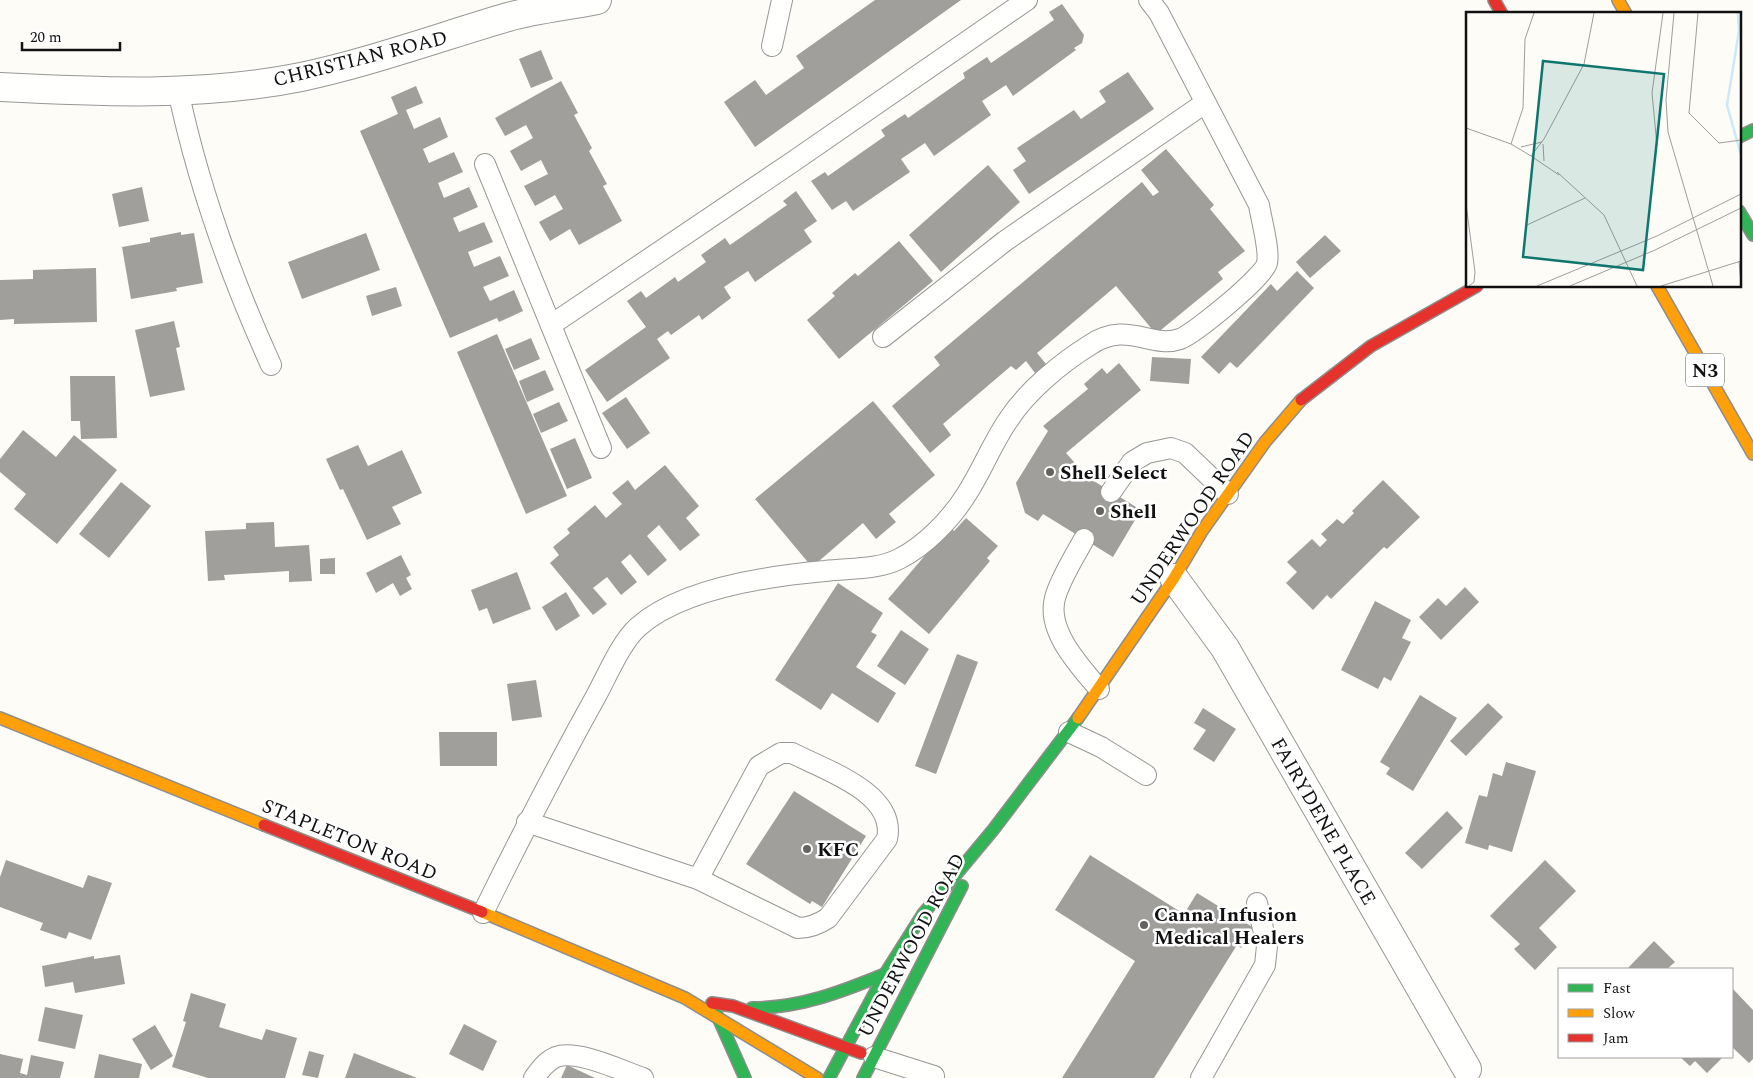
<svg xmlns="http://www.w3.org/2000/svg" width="1753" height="1078" viewBox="0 0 1753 1078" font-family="Spectral,serif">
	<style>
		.building { fill: #a19f9c }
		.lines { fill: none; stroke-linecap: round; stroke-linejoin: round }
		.lane-casing { stroke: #979795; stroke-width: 22 }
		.street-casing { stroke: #979795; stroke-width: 30 }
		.fast-casing { stroke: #8e8d8b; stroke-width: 14 }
		.slow-casing { stroke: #8e8d8b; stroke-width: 14 }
		.jam-casing { stroke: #8e8d8b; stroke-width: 14 }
		.lane { stroke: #fffffe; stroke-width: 20 }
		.street { stroke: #fffffe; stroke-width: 28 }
		.fast { stroke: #30b455; stroke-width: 11 }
		.slow { stroke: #ff9f0a; stroke-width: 11 }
		.jam { stroke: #e5322d; stroke-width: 11 }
		.poi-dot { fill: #646362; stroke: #fff; stroke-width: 2 }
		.labels { text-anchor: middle; stroke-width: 5; stroke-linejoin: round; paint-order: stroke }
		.shield { fill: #fff; stroke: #585858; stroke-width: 1 }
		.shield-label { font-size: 19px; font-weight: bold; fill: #111 }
		.street-label { font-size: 20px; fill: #111; stroke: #fff }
		.poi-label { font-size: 20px; font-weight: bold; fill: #111; stroke: #fff; text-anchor: start }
		.inset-river { fill: none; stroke: #cde8f7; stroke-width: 2.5 }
		.inset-road { fill: none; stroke: #9f9e9b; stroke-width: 1 }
		.view { fill: #0f766e; fill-opacity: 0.15; stroke: #0f766e; stroke-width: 2.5 }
		.inset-edge { fill: none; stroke: #111; stroke-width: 2.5 }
	</style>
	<rect width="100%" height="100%" fill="#fdfcf7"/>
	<g class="building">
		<polygon points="875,0 961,0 755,147 724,102 755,80 766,95 804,68 796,56"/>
		<polygon points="1062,4 1084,35 1082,43 1074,48 1076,50 1013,96 1006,85 982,101 991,115 934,156 925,143 901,159 910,172 853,211 846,201 832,210 811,181 825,172 828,176 885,136 881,130 905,114 908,118 965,78 963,73 987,57 991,63 1054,20 1049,12"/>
		<polygon points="541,50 553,79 531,88 519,59"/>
		<polygon points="1128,72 1154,109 1029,194 1013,170 1026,161 1017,148 1074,110 1081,119 1106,102 1099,91"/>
		<polygon points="561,81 578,113 574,115 592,148 589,151 607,184 603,186 622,221 579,245 570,229 550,241 539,222 563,209 555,195 535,206 524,186 548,174 541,160 521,171 510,151 533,138 526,125 505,136 495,118"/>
		<polygon points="416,86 423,103 406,110 414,129 440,117 448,137 423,149 429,163 454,152 463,172 438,183 444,198 469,187 478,207 453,218 459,232 484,222 493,242 468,252 474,267 500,256 509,276 483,287 490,301 514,290 523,311 499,322 497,318 450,338 360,131 398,114 391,97"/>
		<polygon points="1166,149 1214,205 1210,209 1245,251 1218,272 1223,279 1156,334 1116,286 1037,353 1046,364 1035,373 1026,361 1016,370 1011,366 943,424 951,435 930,453 892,406 940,365 934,357 1142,182 1153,196 1159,192 1141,170"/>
		<polygon points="988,165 1020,202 941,272 909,235"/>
		<polygon points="142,187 149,221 119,227 112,194"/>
		<polygon points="796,191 817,221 804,230 812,242 755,282 748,271 724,287 731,298 702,320 699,315 671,335 668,331 657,339 670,358 607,402 585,370 646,327 627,301 641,291 646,298 675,277 678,282 706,262 701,255 725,238 730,245 787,205 783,201"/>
		<polygon points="181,232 181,235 194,233 203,283 176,288 177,291 131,299 122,247 150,242 150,238"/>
		<polygon points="366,233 380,270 302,299 288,262"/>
		<polygon points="1325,235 1341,251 1310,278 1296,262"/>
		<polygon points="899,241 933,281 839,359 807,320 835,296 832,293 855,273 858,276"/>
		<polygon points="96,268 97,322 14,324 14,319 0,320 0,280 33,279 33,270"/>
		<polygon points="1297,271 1314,288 1237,368 1230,362 1219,374 1201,357 1271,284 1277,291"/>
		<polygon points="396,287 402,306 372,316 366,296"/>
		<polygon points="174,321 180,347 176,348 185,390 150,397 135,330"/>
		<polygon points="497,334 567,496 526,514 457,352"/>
		<polygon points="531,338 540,359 514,370 505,349"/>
		<polygon points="1152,357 1191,359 1189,384 1150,381"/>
		<polygon points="1119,363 1141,390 1066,453 1074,462 1071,467 1141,510 1113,557 1043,514 1038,521 1025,513 1016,483 1048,431 1043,426 1088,389 1084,384 1102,368 1107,374"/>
		<polygon points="545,370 554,390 527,402 519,381"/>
		<polygon points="70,376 115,376 117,438 81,439 80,421 71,421"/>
		<polygon points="626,397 650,433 627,449 602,413"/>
		<polygon points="873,401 935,475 889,514 896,522 876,539 863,523 812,567 755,499"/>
		<polygon points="559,402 568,421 541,433 533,414"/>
		<polygon points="23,430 56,457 74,435 117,470 57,544 14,509 26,494 0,472 0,459"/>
		<polygon points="575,438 592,478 567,489 550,449"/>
		<polygon points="358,445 368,466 402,450 422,493 392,507 401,524 367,540 343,489 340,490 326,459"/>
		<polygon points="665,465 699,506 686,518 700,535 680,551 659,525 647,536 667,560 648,576 630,554 621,562 637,582 621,595 607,577 593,588 607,604 593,615 550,563 559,555 553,547 570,533 567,529 595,505 606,518 622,504 612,493 628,480 635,490"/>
		<polygon points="1383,480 1420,517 1387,549 1384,547 1331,599 1327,595 1313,610 1286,583 1297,572 1287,562 1312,539 1320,547 1327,540 1321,534 1337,519 1343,524 1354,513 1352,511"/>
		<polygon points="121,482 151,506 109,558 79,534"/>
		<polygon points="966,518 998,546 987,558 990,561 929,634 888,599 949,527 954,531"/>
		<polygon points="274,522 275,547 309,545 312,581 289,582 289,571 224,575 225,580 208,581 205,531 246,529 246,523"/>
		<polygon points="401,555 411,575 406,578 412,589 400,596 393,583 376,593 366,573"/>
		<polygon points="335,558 335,574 320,574 320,559"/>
		<polygon points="517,572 531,609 493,624 487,608 479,611 471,590"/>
		<polygon points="838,583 883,613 871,632 877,635 856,667 896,693 878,723 832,693 821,710 775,680"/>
		<polygon points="1465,587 1479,602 1441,640 1419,617 1438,598 1446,606"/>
		<polygon points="566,592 580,616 556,631 542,607"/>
		<polygon points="1375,601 1411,620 1402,638 1411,642 1391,681 1384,677 1378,689 1341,670"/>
		<polygon points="901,630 929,649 905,685 877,666"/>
		<polygon points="957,654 978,662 936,774 915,766"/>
		<polygon points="536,680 542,717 512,721 507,684"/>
		<polygon points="1420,695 1457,718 1413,791 1386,774 1390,768 1380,762"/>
		<polygon points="1488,703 1503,717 1466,756 1450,741"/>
		<polygon points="1203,708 1236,729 1214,762 1193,749 1206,730 1194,723"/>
		<polygon points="439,732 497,732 497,766 440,766"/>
		<polygon points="1506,762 1536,771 1512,852 1489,845 1488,850 1465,843 1479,795 1487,797 1493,773 1502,776"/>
		<polygon points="794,791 866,836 822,907 812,901 810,904 746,864"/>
		<polygon points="1447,811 1463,828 1422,869 1405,853"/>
		<polygon points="1090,855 1184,914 1197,893 1254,928 1241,948 1237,945 1154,1078 1062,1078 1135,961 1055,910"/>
		<polygon points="6,860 83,888 88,875 112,883 91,940 69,932 66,939 40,930 43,923 0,907 0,877"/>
		<polygon points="1545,860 1576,891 1539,928 1557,947 1535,970 1514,949 1520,944 1490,916"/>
		<polygon points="1654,941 1675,962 1667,969 1627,969"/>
		<polygon points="120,955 125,984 75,993 73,982 45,987 42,966 94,956 94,959"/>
		<polygon points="1732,988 1753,1010 1753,1059 1749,1063 1732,1047"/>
		<polygon points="191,993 226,1004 219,1027 262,1040 266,1029 297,1038 285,1078 208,1078 172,1067 186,1022 183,1021"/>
		<polygon points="45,1007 83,1015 75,1049 38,1041"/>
		<polygon points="464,1024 497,1041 483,1071 449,1054"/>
		<polygon points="155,1025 173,1056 151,1070 132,1039"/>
		<polygon points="309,1051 324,1055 318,1078 302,1075"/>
		<polygon points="354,1053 417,1078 345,1078"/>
		<polygon points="0,1054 23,1059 20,1073 27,1075 31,1055 64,1062 60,1078 0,1078"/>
		<polygon points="99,1054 142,1064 139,1078 94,1078"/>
		<polygon points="1680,1057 1723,1057 1707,1073 1695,1061 1690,1066"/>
		<polygon points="567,1065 595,1078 561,1078"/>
	</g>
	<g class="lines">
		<g class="lane-casing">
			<g id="lane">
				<polyline points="772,46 782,0"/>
				<path d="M178,90C198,185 231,277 271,365"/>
				<polyline points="485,164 601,448"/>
				<polyline points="551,325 791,163 1027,0"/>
				<polyline points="883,337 1005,241 1205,103"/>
				<polyline points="1111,492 1132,462 1147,453 1171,448 1185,453 1228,494"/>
				<path d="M1084,539C1075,556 1060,579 1055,598C1046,631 1080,666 1099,689"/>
				<polyline points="1069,732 1101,747 1146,775"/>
				<path d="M527,822L698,879L798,928C810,928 819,924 828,918L887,839C897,793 825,770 792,753H781L759,766L698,879"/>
				<path d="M483,913C519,840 556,768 596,696C607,676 621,642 638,627C682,588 769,576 825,571C850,568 877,570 899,559C925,546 951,519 966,495C982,471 992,443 1009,419C1027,391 1061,363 1090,345C1127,320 1151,349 1180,339C1195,333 1264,277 1267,263C1270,251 1261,218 1259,205L1159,13L1149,0"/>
				<polyline points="874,1057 934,1076"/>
				<path d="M534,1078C540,1070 546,1061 556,1057C577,1049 622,1071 643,1078"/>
				<polyline points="1201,1078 1265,965 1267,946 1257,903"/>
			</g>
		</g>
		<g class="street-casing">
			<g id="street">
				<path d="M0,87C99,92 203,97 301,77C371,62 440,37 508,17C537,9 568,6 597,0"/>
				<polyline points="1174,578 1225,648 1467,1069"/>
			</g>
		</g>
		<g class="fast-casing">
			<g id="fast">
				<polyline points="1739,137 1753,130"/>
				<polyline points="1739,211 1753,235"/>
				<path d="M752,1008C800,1008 841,992 885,974"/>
				<polyline points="717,1015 745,1078"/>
				<polyline points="829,1078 885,974 923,914 993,830 1078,718"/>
				<polyline points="863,1078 962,886"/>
			</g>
		</g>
		<g class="slow-casing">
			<g id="slow">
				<polyline points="1618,0 1626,14"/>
				<polyline points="1657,286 1753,454"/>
				<polyline points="0,718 264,825"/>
				<polyline points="1078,718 1174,578 1202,531 1265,442 1301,400"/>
				<polyline points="482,912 685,998 817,1078"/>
			</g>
		</g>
		<g class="jam-casing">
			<g id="jam">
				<polyline points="1494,0 1502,14"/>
				<polyline points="1301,400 1371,346 1477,286"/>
				<polyline points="264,825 482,912"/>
				<polyline points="712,1003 733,1006 861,1053"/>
			</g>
		</g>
		<use href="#lane" class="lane"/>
		<use href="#street" class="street"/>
		<use href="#fast" class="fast"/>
		<use href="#slow" class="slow"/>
		<use href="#jam" class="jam"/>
	</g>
	<g class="poi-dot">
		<circle cx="1050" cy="472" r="5"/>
		<circle cx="1100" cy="511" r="5"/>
		<circle cx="807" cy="849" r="5"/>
		<circle cx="1144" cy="925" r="5"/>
	</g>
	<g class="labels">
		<rect class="shield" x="1686" y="353.5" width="38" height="33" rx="4"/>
		<g class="shield-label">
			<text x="1705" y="377">N3</text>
		</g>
		<g class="street-label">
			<text transform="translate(360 58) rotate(-14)" y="7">CHRISTIAN ROAD</text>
			<text transform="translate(1192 518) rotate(-56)" y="7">UNDERWOOD ROAD</text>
			<text transform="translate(1324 821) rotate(60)" y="7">FAIRYDENE PLACE</text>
			<text transform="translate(350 839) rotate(22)" y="7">STAPLETON ROAD</text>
			<text transform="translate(911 945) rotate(-62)" y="7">UNDERWOOD ROAD</text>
		</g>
		<g class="poi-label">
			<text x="1060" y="479">Shell Select</text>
			<text x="1110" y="518">Shell</text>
			<text x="817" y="856">KFC</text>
			<text x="1154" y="921">Canna Infusion<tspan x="1154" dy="23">Medical Healers</tspan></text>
		</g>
	</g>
	<g transform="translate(1466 12)">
		<rect width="275" height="275" fill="#fdfcf7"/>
		<path class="inset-river" d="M272,1L273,19L261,93L275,143"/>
		<path class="inset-road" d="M208,1L200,88L202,120L247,274M232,1L223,101L253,131L275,128M0,116L45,132L65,144M45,132L57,96L59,27L68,1M77,132L78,149M191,134L186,81L197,1M55,135L76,130M91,160L138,203L171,274M93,163L65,144L78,127L118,52L128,1M0,192L9,260L8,270L3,274M61,213L119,186M273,249L275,271M71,274L191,224L275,182M104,274L189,238L275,196M195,274L275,249"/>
		<path class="view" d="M77,49L198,62L177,258L57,245Z"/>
		<rect width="275" height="275" class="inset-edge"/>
	</g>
	<rect x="1558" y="968" width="175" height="90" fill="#ffffff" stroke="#a0a0a0"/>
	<rect x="1568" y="984" width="25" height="8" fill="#30b455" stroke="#a0a0a0"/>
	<text x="1603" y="993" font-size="15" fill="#111111">Fast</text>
	<rect x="1568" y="1009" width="25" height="8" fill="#ff9f0a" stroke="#a0a0a0"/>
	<text x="1603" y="1018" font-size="15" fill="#111111">Slow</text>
	<rect x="1568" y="1034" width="25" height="8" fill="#e5322d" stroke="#a0a0a0"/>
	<text x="1603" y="1043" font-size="15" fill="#111111">Jam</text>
	<path d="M22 42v8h98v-8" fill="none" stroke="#111111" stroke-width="2.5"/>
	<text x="30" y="42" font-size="15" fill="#111111" stroke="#ffffff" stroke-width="4" paint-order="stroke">20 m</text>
</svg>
